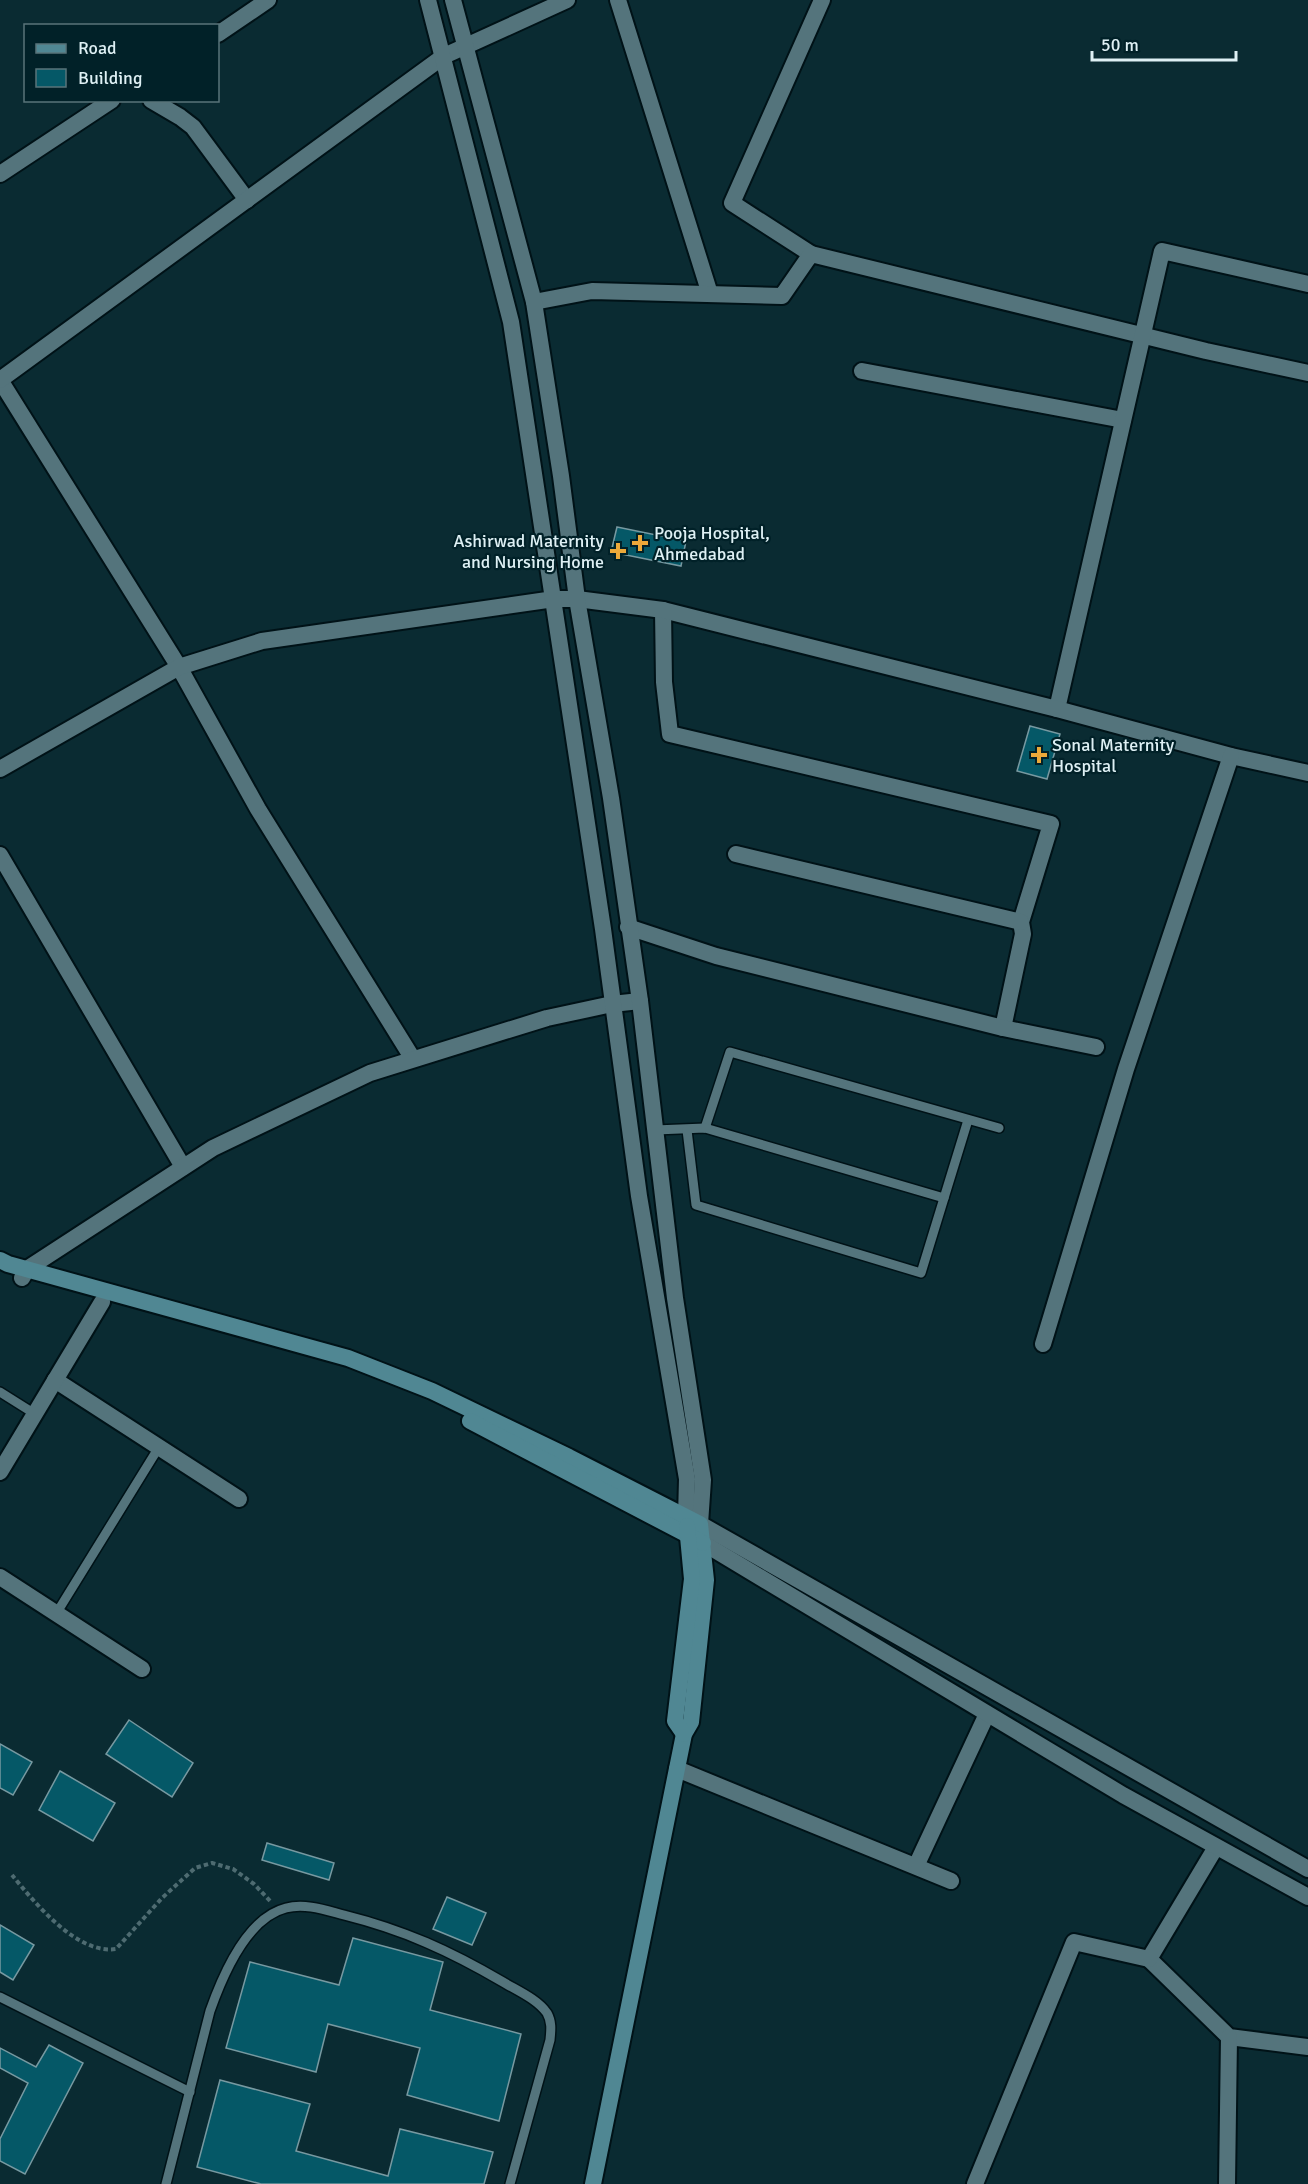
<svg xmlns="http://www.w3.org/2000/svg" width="1308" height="2184" viewBox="0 0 1308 2184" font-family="Signika,sans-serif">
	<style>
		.building { fill: #055867; stroke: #7799a1; stroke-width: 1.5 }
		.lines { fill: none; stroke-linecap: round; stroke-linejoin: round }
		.service-casing { stroke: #001217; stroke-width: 12 }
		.minor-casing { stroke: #001217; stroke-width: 20 }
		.tertiary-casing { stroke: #001217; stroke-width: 20 }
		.secondary-casing { stroke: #001217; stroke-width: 20 }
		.path { stroke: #4e6b71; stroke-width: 4; stroke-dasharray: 4.5 3; stroke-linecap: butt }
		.service { stroke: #54747c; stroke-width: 9 }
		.minor { stroke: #54747c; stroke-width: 16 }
		.tertiary { stroke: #54747c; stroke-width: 16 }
		.secondary { stroke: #508793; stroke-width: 16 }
		.poi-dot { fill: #eca93a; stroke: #012128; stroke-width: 2 }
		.labels { text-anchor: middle; stroke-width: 4.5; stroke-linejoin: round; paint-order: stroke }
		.poi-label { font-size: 18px; fill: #def0f4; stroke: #012128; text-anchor: start }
	</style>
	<rect width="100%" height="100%" fill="#0a2b32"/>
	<g class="building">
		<polygon points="617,527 686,541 681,566 611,552"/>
		<polygon points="1030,726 1060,734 1047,779 1017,771"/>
		<polygon points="129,1720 193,1763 172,1797 106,1754"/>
		<polygon points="0,1744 32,1762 13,1795 0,1788"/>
		<polygon points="60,1771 115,1803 93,1841 39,1810"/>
		<polygon points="267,1843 334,1863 329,1880 262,1860"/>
		<polygon points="447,1897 486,1913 472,1945 433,1929"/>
		<polygon points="0,1925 34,1945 13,1980 0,1972"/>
		<polygon points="353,1938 443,1962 430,2010 521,2034 499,2121 407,2095 420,2048 328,2024 316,2072 226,2048 250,1962 339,1985"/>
		<polygon points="49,2045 83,2063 25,2174 0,2161 0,2139 28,2083 0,2068 0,2048 36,2067"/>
		<polygon points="220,2080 310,2104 296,2151 388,2176 400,2129 493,2152 484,2184 261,2184 197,2167"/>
	</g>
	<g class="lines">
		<g class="service-casing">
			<g id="service">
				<polyline points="705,1128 730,1052 999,1128"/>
				<polyline points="655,1130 705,1128 944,1198"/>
				<polyline points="687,1130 696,1205 921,1273 968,1120"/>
				<polyline points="0,1392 35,1414"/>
				<polyline points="56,1614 159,1447"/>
				<polyline points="0,1997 190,2092"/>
				<path d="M166,2184L210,2011C222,1977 246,1918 286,1908C305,1903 325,1910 344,1915C404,1930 450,1951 503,1982C518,1991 537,1999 547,2013C552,2022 551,2030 550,2040L510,2184"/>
			</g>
		</g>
		<g class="minor-casing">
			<g id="minor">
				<polyline points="618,0 710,294"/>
				<polyline points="218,34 268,0"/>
				<polyline points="151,100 180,117 193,127 247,200"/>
				<polyline points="0,174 112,100"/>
				<polyline points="811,254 732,203 822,0"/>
				<polyline points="534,302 592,291 782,296 811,254 1206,351 1308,373"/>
				<polyline points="862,371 1123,420"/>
				<polyline points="0,380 179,667 258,809 413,1059"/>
				<polyline points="0,380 444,56 567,0"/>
				<polyline points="663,610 664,682 670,734 1051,824 1021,922 1023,934 1003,1028"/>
				<polyline points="1057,709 1162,251 1308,284"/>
				<polyline points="0,769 179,667 262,641 554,599 577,599 663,610 1057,709 1231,756 1308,773"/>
				<polyline points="736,854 1021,922"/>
				<polyline points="0,855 183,1167"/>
				<polyline points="628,927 716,956 1003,1028 1096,1047"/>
				<polyline points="22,1278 27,1269 213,1148 370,1073 547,1018 612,1004 640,1001"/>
				<polyline points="1043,1344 1126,1069 1231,756"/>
				<polyline points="55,1380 239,1499"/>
				<polyline points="0,1472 102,1302"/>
				<polyline points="0,1577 142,1669"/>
				<polyline points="677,1769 951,1881"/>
				<polyline points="916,1866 987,1714"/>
				<polyline points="1149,1959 1229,2037 1308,2047"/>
				<polyline points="975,2184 1074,1942 1149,1959 1216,1847"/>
				<polyline points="1227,2184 1229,2037"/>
			</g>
		</g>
		<g class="tertiary-casing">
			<g id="tertiary">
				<polyline points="428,0 511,322 603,929 639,1196 687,1479 686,1518"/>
				<polyline points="453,0 534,302 561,476 577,599 611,798 640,1001 675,1298 703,1480 700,1524 1308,1869"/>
				<polyline points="703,1543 1123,1795 1308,1897"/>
			</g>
		</g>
		<g class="secondary-casing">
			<g id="secondary">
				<polyline points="0,1260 8,1264 348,1358 432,1391 569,1457 700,1524 706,1580 691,1722 684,1734 593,2184"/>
				<polyline points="470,1421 703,1543"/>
				<polyline points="684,1734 675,1721 692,1579 687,1526"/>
			</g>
		</g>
		<path class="path" d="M12,1875C34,1902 77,1955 116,1949L162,1898L195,1868L212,1863L233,1869L254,1884L271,1902"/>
		<use href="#service" class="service"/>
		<use href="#minor" class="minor"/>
		<use href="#tertiary" class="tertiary"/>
		<use href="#secondary" class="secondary"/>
	</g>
	<g class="poi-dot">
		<path d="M637 534h6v6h6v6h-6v6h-6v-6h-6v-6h6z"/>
		<path d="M615 542h6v6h6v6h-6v6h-6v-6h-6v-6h6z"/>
		<path d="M1036 746h6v6h6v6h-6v6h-6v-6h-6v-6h6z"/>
	</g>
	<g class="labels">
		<g class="poi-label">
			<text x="654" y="539">Pooja Hospital,<tspan x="654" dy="21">Ahmedabad</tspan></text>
			<text x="604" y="547" text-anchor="end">Ashirwad Maternity<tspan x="604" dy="21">and Nursing Home</tspan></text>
			<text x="1052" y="751">Sonal Maternity<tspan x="1052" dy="21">Hospital</tspan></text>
		</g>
	</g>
	<rect x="24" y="24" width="195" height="78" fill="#012128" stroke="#59747a" stroke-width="1.5"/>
	<rect x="36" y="44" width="30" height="9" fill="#508793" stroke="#59747a" stroke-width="1.5"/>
	<text x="78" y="54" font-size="18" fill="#def0f4">Road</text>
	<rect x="36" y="69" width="30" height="18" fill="#055867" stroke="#59747a" stroke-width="1.5"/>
	<text x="78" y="84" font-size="18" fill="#def0f4">Building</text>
	<path d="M1092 51v9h144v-9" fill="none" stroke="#def0f4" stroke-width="3"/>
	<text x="1101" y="51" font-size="18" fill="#def0f4" stroke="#012128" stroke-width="4.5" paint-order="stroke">50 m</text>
</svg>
